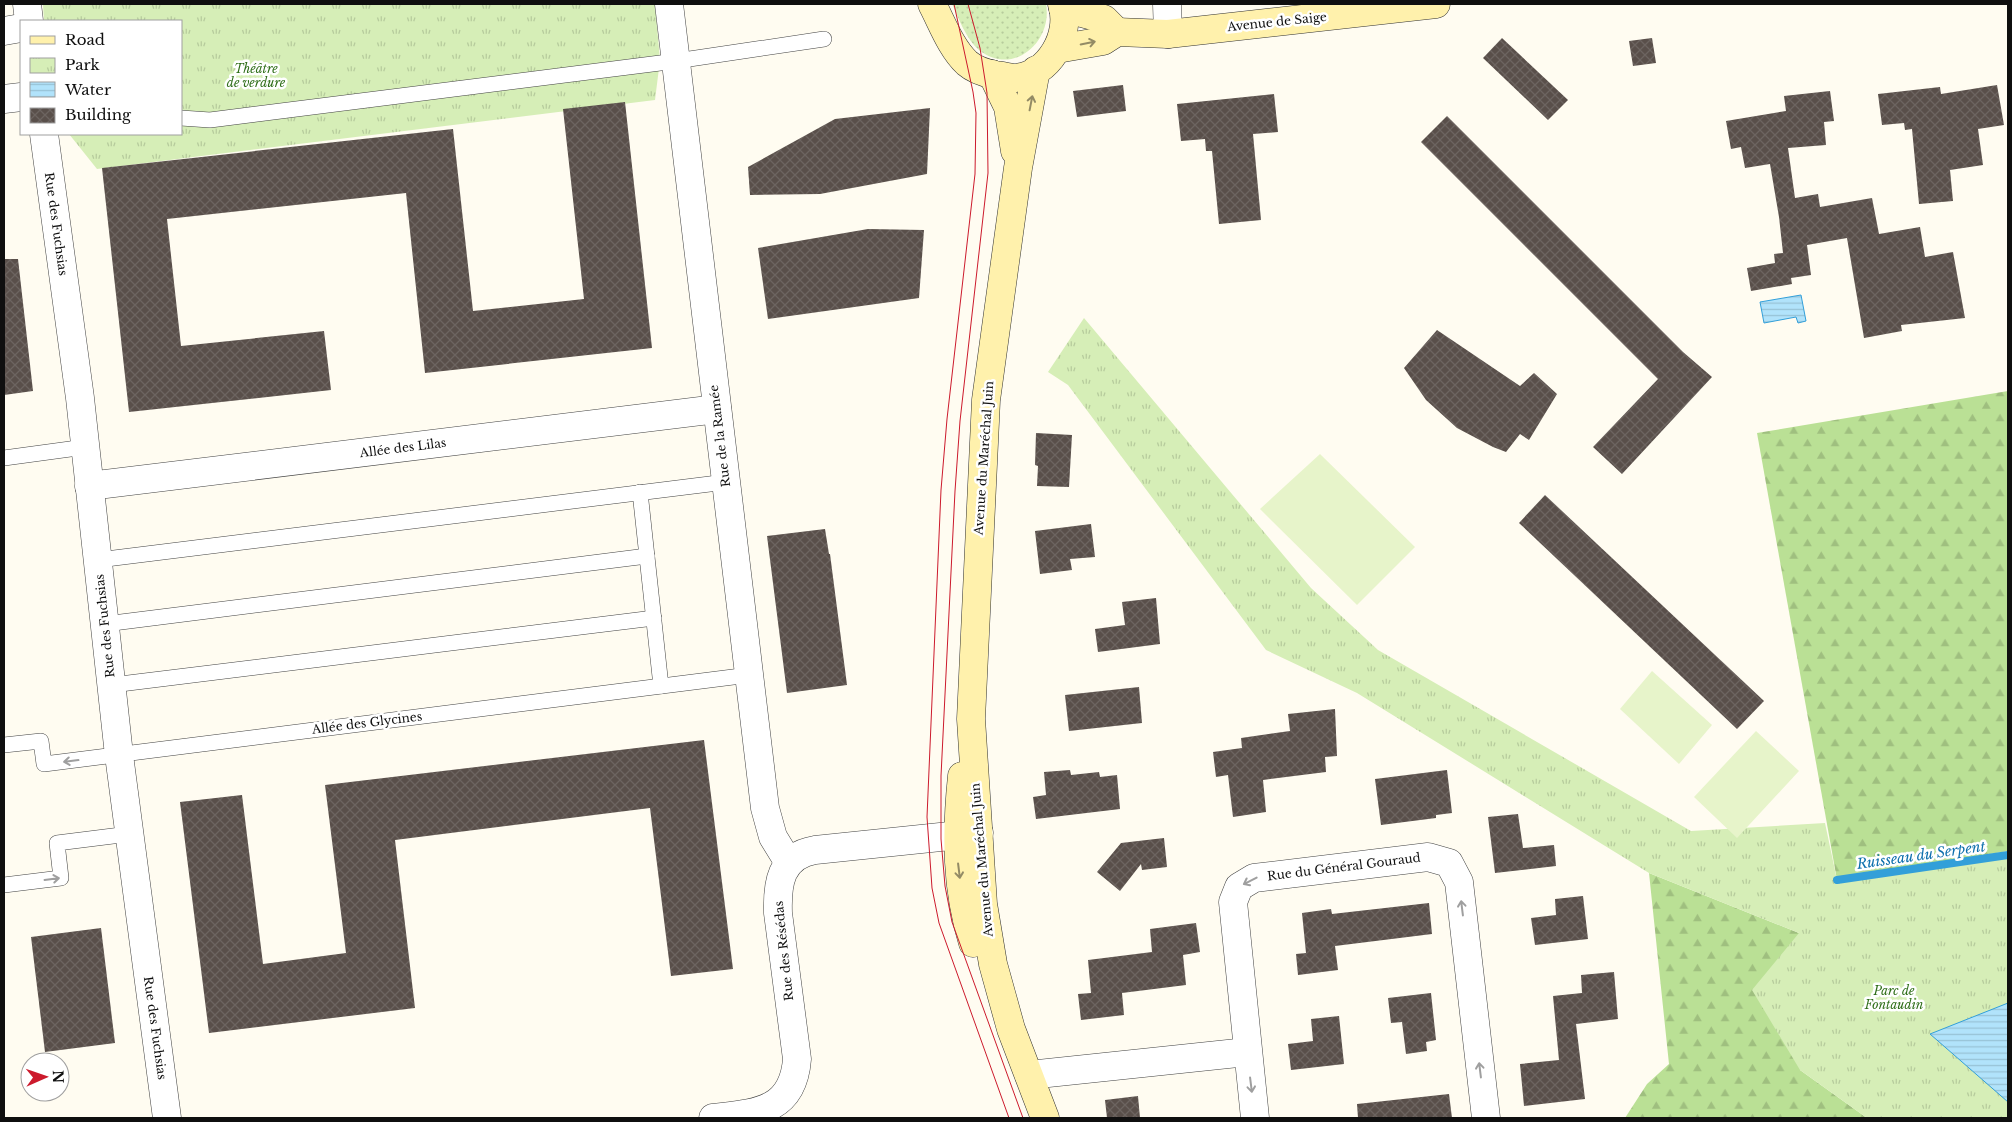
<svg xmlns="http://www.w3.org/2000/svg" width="2012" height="1122" viewBox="0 0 2012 1122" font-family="'Libre Baskerville',serif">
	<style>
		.grass { fill: url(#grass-dots) }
		.forest { fill: url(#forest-firs) }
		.park { fill: url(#park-tufts) }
		.pitch { fill: #e7f4ca }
		.water { fill: url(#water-rules); stroke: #329fd9 }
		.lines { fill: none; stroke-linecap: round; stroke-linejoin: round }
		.stream { stroke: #329fd9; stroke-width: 8 }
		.building { fill: url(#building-cross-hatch) }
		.lane-casing { stroke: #424242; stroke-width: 16 }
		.street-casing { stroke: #424242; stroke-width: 29 }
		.secondary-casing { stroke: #313131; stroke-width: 29 }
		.lane { stroke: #fff; stroke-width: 15 }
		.street { stroke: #fff; stroke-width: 28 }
		.secondary { stroke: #fff1ac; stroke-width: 28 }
		.tram { stroke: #cc1a2c; stroke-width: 1 }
		.oneway { stroke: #938b65 }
		.oneway2 { stroke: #9f9f9f }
		.labels { text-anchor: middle; stroke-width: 5; stroke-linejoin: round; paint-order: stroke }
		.street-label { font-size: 12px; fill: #0f0f0f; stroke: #fff }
		.park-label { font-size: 12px; font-style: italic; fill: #2f6e19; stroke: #fff }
		.water-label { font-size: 14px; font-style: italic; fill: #0d6fad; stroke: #fff }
	</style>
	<defs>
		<pattern id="grass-dots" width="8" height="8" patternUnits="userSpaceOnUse" patternTransform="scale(1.25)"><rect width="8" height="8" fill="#d6eeb7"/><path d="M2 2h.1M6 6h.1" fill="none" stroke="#b6cb9c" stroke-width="1.8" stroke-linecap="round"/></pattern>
		<pattern id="forest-firs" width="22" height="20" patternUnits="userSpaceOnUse" patternTransform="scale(1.25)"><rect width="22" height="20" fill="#bae095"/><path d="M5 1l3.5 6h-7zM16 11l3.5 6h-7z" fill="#9fbf7f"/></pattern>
		<pattern id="park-tufts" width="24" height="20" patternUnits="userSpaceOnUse" patternTransform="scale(1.25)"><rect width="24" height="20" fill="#d6eeb7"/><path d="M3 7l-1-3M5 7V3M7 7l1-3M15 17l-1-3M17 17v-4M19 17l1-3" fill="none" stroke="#b6cb9c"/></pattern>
		<pattern id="water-rules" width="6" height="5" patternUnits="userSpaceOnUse" patternTransform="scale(1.25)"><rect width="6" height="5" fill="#b1e3fb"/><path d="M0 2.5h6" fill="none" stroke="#97c2d6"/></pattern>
		<pattern id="building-cross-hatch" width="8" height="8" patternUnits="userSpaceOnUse" patternTransform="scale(1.25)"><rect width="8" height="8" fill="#594f4a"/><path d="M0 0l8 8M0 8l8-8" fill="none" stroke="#6c6460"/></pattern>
	</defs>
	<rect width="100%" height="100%" fill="#fffcf1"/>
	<path class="grass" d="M952,4H1046C1053,42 1013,77 979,50C966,39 959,19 952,4Z"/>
	<g class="forest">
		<polygon points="2008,391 2008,851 1837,880 1757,433"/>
		<polygon points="1649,873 1799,933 1800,1070 1867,1118 1625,1118 1647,1084 1669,1064"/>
	</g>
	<g class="park">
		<polygon points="43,4 655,4 660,60 655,100 97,169 69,134 181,134 181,21 44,21"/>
		<polygon points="1084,318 1311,588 1378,650 1691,831 1825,823 1837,880 2008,854 2008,1118 1867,1118 1800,1070 1752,990 1799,933 1649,873 1357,693 1266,650 1068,385 1048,372"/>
	</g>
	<g class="pitch">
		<polygon points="1320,454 1415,547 1357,605 1260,509"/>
		<polygon points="1652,671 1712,725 1679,764 1620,709"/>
		<polygon points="1756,731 1799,771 1737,838 1694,797"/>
	</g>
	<g class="water">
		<polygon points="1801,295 1806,321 1798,323 1796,317 1764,323 1760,302"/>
		<polygon points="2008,1003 2008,1102 1930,1034"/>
	</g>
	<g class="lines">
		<polyline class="stream" points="1837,880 2008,855"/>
	</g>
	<g class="building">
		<polygon points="1502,38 1568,100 1548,120 1483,58"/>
		<polygon points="1652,38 1656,63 1633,66 1629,41"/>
		<polygon points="1123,85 1126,111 1077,117 1073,91"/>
		<polygon points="1997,85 2004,125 1978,129 1983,165 1950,170 1953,201 1919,204 1912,129 1905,130 1904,123 1882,125 1878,94 1940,87 1941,94"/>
		<polygon points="1830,91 1834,121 1824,122 1826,145 1788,148 1795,198 1818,194 1820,207 1872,198 1879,234 1920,227 1925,257 1953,252 1965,318 1901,325 1902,331 1864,338 1847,238 1807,245 1811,275 1791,278 1792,284 1751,291 1747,268 1775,263 1774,254 1783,253 1779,217 1770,164 1745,168 1741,147 1731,149 1726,121 1786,111 1784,96"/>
		<polygon points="1274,94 1278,132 1253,134 1261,220 1219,224 1212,151 1206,151 1205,139 1181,141 1177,104"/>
		<polygon points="625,102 652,348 425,373 406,193 167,219 181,346 324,331 331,390 129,412 102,168 453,129 473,311 584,299 563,109"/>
		<polygon points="930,108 927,174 820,194 750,195 748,167 835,119"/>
		<polygon points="1447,116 1683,352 1712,377 1622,474 1593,447 1658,379 1421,142"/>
		<polygon points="868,229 924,230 919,298 768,319 758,248"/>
		<polygon points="4,259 18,259 33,391 4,395"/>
		<polygon points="1437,330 1520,386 1534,373 1557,394 1529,440 1520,434 1506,452 1493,447 1457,428 1426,400 1404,368"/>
		<polygon points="1036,433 1072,435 1069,487 1037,486 1038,466 1035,465"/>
		<polygon points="1545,495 1764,701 1737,729 1519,523"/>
		<polygon points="1091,524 1095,557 1070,559 1072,570 1040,574 1035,531"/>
		<polygon points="825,529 829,554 830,554 847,685 787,693 767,536"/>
		<polygon points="1156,598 1160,644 1098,652 1095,629 1125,625 1122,602"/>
		<polygon points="1139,687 1142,723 1069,731 1065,695"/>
		<polygon points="1335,709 1337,756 1325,757 1326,772 1263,780 1266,812 1233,817 1228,775 1216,777 1213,752 1242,748 1241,738 1290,731 1288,714"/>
		<polygon points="704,740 733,969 671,976 650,808 395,840 415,1008 209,1033 180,802 242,795 263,964 346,953 325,785"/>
		<polygon points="1070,770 1071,775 1099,772 1100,777 1117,775 1120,809 1036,819 1033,797 1046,795 1044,772"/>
		<polygon points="1447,770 1452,813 1436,815 1436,818 1381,825 1375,779"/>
		<polygon points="1518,814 1523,848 1554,845 1556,866 1495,873 1488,817"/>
		<polygon points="1164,838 1167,867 1142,870 1141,864 1120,891 1097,872 1121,843"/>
		<polygon points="1583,896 1588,939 1535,945 1531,918 1556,915 1555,899"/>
		<polygon points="1429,903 1432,934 1335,946 1338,970 1298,975 1296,954 1306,953 1302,913 1331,909 1332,914"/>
		<polygon points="1196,923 1200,952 1183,955 1186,985 1122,993 1124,1015 1081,1020 1078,994 1091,993 1088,960 1152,952 1150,929"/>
		<polygon points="101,928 115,1043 45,1052 31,937"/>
		<polygon points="1614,972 1618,1019 1576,1024 1585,1099 1524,1106 1520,1064 1559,1060 1553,996 1582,993 1581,975"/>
		<polygon points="1431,993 1436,1040 1426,1042 1427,1051 1406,1054 1402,1022 1391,1023 1388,998"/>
		<polygon points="1339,1016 1344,1064 1291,1070 1288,1044 1313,1041 1311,1019"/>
		<polygon points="1449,1094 1452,1118 1358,1118 1357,1104"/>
		<polygon points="1138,1096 1140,1118 1107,1118 1105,1100"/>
	</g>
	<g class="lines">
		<g class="lane-casing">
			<g id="lane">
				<polyline points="181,118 210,120 676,61 824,39"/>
				<polyline points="4,458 85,447"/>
				<polyline points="640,492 661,686"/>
				<polyline points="98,560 726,482"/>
				<polyline points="105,624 647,556"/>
				<polyline points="112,685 654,618"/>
				<polyline points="4,745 41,741 44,764 749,675"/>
				<polyline points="4,885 61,878 57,843 129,834"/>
			</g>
		</g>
		<g class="street-casing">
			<g id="street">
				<polyline points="27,4 29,21"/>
				<polyline points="669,4 765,808 773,837 789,863"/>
				<polyline points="1167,4 1168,34"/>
				<polyline points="4,31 21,28"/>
				<polyline points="4,99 21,97"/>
				<polyline points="44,134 80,398 119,755 167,1118"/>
				<polyline points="89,486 717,409"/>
				<polyline points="1029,1075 1247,1052"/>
				<path d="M713,1118C756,1113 793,1112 797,1059L778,913C777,884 780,856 815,850L979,833"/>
				<polyline points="1255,1118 1233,902 1239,887 1254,878 1428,857 1449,863 1459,882 1486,1118"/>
			</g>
		</g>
		<g class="secondary-casing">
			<g id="secondary">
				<path d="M932,4C942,23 951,48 967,63C975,70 985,73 995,75C1001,75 1008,78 1014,78C1049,76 1072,35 1062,4"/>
				<polyline points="1063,8 1104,19 1117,32"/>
				<polyline points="1057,49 1103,41 1117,32 1168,34 1436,4"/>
				<polyline points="1036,70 1018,168 986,400 971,719 983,904 993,964 1011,1029 1045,1118"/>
				<polyline points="992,74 1008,107 1015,151"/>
				<path d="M962,776C956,833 956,888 973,943"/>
			</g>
		</g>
		<use href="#lane" class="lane"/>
		<use href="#street" class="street"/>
		<use href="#secondary" class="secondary"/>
		<g class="tram">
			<polyline points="954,4 973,92 976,113 975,174 947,419 941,490 927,817 932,888 939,923 1009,1118"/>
			<polyline points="968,4 980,48 987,93 988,173 960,421 955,491 941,776 941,839 945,886 952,922 1023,1118"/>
		</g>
	</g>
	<defs><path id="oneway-shaft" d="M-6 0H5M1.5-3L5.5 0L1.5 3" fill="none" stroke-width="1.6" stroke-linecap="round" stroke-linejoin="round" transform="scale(1.25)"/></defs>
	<g class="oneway">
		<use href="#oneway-shaft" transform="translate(1088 43) rotate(-11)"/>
		<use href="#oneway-shaft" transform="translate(1031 103) rotate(-79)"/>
		<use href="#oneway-shaft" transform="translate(959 871) rotate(83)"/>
	</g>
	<g class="oneway2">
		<use href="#oneway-shaft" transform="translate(71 761) rotate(173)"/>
		<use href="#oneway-shaft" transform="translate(52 879) rotate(-7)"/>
		<use href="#oneway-shaft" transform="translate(1250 881) rotate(153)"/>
		<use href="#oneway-shaft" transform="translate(1462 908) rotate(-97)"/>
		<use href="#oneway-shaft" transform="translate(1480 1070) rotate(-97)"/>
		<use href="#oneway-shaft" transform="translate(1251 1085) rotate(83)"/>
	</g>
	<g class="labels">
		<g class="street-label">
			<text transform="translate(1277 22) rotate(-6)" y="4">Avenue de Saige</text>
			<text transform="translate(56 224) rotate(82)" y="4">Rue des Fuchsias</text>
			<text transform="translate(720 436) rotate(-97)" y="4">Rue de la Ramée</text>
			<text transform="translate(403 448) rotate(-7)" y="4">Allée des Lilas</text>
			<text transform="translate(984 458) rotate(-86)" y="4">Avenue du Maréchal Juin</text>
			<text transform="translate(105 626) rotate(-96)" y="4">Rue des Fuchsias</text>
			<text transform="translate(367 723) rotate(-7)" y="4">Allée des Glycines</text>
			<text transform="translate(982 860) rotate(-95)" y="4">Avenue du Maréchal Juin</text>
			<text transform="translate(1344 867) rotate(-7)" y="4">Rue du Général Gouraud</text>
			<text transform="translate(784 951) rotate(-96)" y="4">Rue des Résédas</text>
			<text transform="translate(155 1028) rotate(82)" y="4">Rue des Fuchsias</text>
		</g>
		<g class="park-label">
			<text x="256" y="73">Théâtre<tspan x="256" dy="14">de verdure</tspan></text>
			<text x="1894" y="995">Parc de<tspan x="1894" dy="14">Fontaudin</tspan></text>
		</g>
		<g class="water-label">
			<text transform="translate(1921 855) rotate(-8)" y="5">Ruisseau du Serpent</text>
		</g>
	</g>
	<rect width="2012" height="1122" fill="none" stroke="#0f0f0f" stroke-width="10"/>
	<rect x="20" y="20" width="162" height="115" fill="#ffffff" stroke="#9f9f9f"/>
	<rect x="30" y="36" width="25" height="8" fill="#fff1ac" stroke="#9f9f9f"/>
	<text x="65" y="45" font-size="15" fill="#0f0f0f">Road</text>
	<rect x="30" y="58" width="25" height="15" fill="url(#park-tufts)" stroke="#9f9f9f"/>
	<text x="65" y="70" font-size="15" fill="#0f0f0f">Park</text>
	<rect x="30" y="82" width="25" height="15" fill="url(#water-rules)" stroke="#9f9f9f"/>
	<text x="65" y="95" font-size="15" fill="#0f0f0f">Water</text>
	<rect x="30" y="108" width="25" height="15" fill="url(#building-cross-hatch)" stroke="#9f9f9f"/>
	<text x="65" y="120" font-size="15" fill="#0f0f0f">Building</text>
	<g transform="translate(45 1077) rotate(88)"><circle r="24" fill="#ffffff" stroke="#9f9f9f"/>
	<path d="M0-4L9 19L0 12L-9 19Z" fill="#cc1a2c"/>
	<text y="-8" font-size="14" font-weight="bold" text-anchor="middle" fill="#0f0f0f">N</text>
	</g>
</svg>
